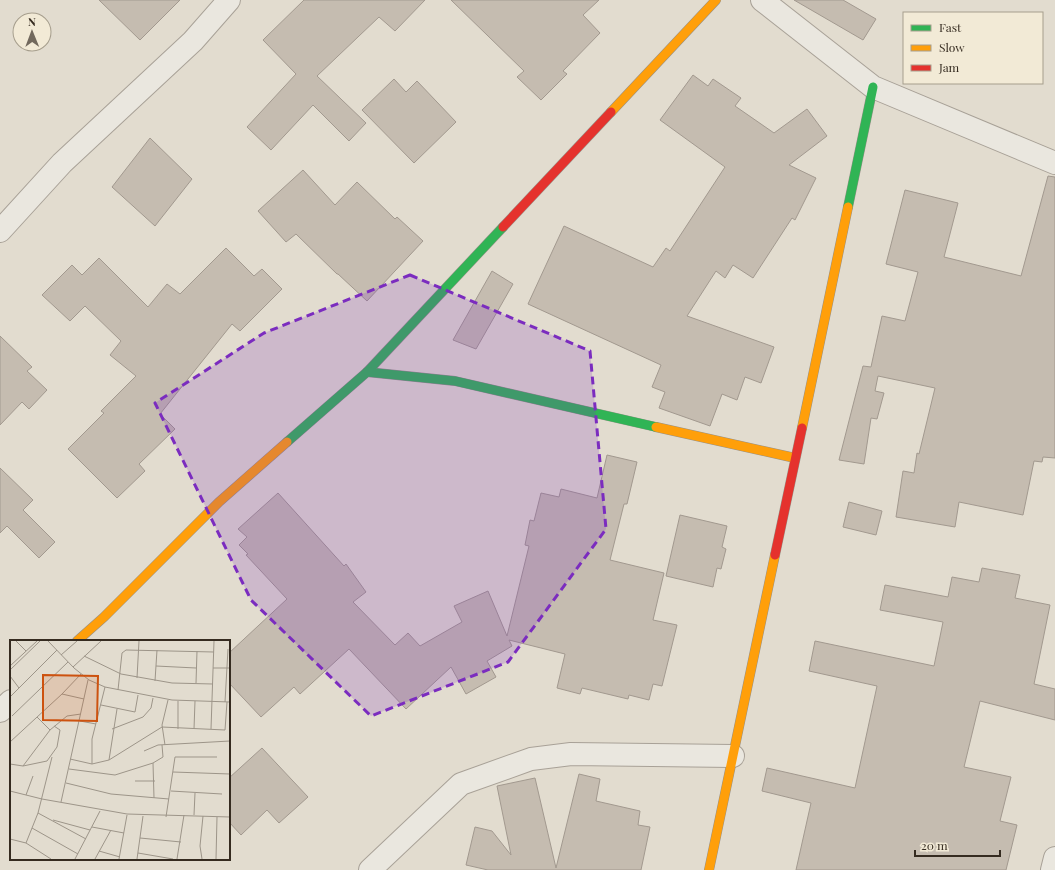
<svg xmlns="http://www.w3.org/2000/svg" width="1055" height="870" viewBox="0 0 1055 870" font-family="'Playfair Display',serif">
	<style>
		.building { fill: #c5bcb0; stroke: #a2998f }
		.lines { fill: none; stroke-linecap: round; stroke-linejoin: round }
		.street-casing { stroke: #a8a197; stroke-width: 24 }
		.fast-casing { stroke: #979188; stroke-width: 10 }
		.slow-casing { stroke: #979188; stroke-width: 10 }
		.jam-casing { stroke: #979188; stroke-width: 10 }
		.street { stroke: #eae7df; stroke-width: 22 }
		.fast { stroke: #30b455; stroke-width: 9 }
		.slow { stroke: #ff9f0a; stroke-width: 9 }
		.jam { stroke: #e5322d; stroke-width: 9 }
		.marked { fill: #7b2cbf; fill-opacity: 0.2; stroke: #7b2cbf; stroke-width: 3; stroke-dasharray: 8 5; stroke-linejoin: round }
		.inset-road { fill: none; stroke: #9d9589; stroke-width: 1 }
		.view { fill: #cd520f; fill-opacity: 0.15; stroke: #cd520f; stroke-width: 2 }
		.inset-edge { fill: none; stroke: #352b20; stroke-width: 2 }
	</style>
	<rect width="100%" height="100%" fill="#e2dccf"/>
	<g class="building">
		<polygon points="99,0 180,0 140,40"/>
		<polygon points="304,0 425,0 395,31 379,17 317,76 366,123 349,141 313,105 271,150 247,127 296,74 263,40"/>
		<polygon points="451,0 599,0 583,15 600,33 563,71 567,74 541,100 517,77 524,71"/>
		<polygon points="794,0 843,0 876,19 863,40"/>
		<polygon points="693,75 708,86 713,79 741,98 735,106 774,133 807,109 827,136 789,165 816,178 795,220 792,218 753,278 733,265 725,278 716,271 687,316 774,347 761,383 745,377 737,400 722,394 710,426 659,408 665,392 652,387 661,365 528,304 564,226 653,267 666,248 670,251 725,167 660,120"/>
		<polygon points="394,79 406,92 417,81 456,122 414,163 362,110"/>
		<polygon points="150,138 192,179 155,226 112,187"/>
		<polygon points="303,170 335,205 357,182 395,219 397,217 423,241 367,301 338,274 337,274 296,234 286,242 258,211"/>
		<polygon points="1048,176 1055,177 1055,458 1043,457 1042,462 1034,461 1023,515 959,502 955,527 896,517 903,471 914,473 917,453 919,454 935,388 878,376 875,391 884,393 877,419 871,418 864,464 839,460 863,366 871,367 882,316 905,321 918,272 886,264 905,190 958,203 944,257 1021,276"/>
		<polygon points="226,248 254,276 262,269 282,289 240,331 232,324 160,414 175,429 139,464 145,471 117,498 68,449 104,413 101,411 136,376 110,355 121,341 85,306 70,321 42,295 72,265 82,275 99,258 148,307 167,284 180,294"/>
		<polygon points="492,271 513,284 476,349 453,340"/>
		<polygon points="0,336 32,367 27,371 47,390 29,409 22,402 0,425"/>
		<polygon points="607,455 637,462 627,504 624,504 610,560 664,573 653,620 677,625 662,686 653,684 649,700 629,695 628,699 582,688 580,694 557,688 565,654 509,640 512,646 487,661 496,677 466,694 451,667 406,709 349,649 300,694 294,687 261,717 229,683 229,653 287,599 246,555 248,554 239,545 247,537 238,529 278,493 344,566 346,564 366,592 353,602 395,645 408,633 420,646 462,622 454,606 488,591 507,636 529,546 525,545 530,520 534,521 541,493 559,497 561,489 597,498"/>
		<polygon points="0,468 33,500 23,510 55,542 39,558 7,526 0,533"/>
		<polygon points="849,502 882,511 876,535 843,527"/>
		<polygon points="680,515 727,526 722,547 726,549 721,569 717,568 713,587 666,576"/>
		<polygon points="982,568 1020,575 1015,598 1050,605 1034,684 1055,689 1055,720 980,701 964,767 1011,777 1000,821 1017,825 1006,870 796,870 811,803 762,791 767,768 855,788 877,686 809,671 815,641 934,666 943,622 880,610 885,585 948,597 952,577 979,582"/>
		<polygon points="262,748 308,797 279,823 267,810 241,835 229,822 229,778"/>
		<polygon points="579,774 600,779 596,801 640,811 638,825 650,827 641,870 488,870 466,865 475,827 492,831 511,855 497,786 535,778 556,868"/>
	</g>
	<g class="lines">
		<g class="street-casing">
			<g id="street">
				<polyline points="762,0 873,87 1055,163"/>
				<polyline points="0,231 62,163 193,41 229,0"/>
				<polyline points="0,711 11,701"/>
				<polyline points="370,870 461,784 531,759 571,754 733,756"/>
				<polyline points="1052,870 1055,858"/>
			</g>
		</g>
		<g class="fast-casing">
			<g id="fast">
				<polyline points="848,207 873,87"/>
				<polyline points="367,372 503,227"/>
				<polyline points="287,442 367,372 455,381 656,427"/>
			</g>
		</g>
		<g class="slow-casing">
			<g id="slow">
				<polyline points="611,112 716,0"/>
				<polyline points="656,427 795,458"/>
				<polyline points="802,428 848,207"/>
				<polyline points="77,641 104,617 219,502 287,442"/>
				<polyline points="709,870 775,555"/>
			</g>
		</g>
		<g class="jam-casing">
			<g id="jam">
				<polyline points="503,227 611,112"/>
				<polyline points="775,555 802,428"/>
			</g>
		</g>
		<use href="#street" class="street"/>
		<use href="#fast" class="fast"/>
		<use href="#slow" class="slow"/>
		<use href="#jam" class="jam"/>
	</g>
	<path class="marked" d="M410,275L590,351L606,529L508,662L371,716L251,600L155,403L264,333Z"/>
	<g transform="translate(10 640)">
		<rect width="220" height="220" fill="#e2dccf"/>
		<path class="inset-road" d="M6,1L16,11M38,1L64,28L79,40L95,47L162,60L220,62M51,15L67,1M74,16L111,34L162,43L203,44M0,26L27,1M146,26L186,28M63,27L91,1M203,28H220M0,30L30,1M0,36L9,48M127,38L129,1M145,41L147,10M186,43L187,11M108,50L112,13L116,10L204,12M52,54L71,34M0,57L47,10M215,62L218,9M91,65L125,72L128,55M2,76L58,22M27,77L40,90M70,81L86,84M102,89L133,77L141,68L143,58M168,89V61M184,89L185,61M201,89L204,1M0,102L52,54L74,59M155,105L152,85L158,60M134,111L148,105L220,101M60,119L82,124L99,120L152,87L215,90L217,62M99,120L107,69M0,124L13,126L37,121L47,107L50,90L44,86M82,124V99L95,47M13,126L40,90L57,76L71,74M59,129L105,135L143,123M163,132L220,134M125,141H145M56,143L101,154L159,159M0,151L32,159L117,174L220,177M161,151L212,154M16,155L23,136M144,158L143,123L153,117L152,105M51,162L78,40M28,173L76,199M184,175L185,153M156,177L165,117H207M43,180L80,190M82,187L114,193M22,188L68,214M130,198L171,202M0,199L16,203L41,219M16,203L28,173L42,117M89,211L110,217M128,213L163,219M65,219L90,171M85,219L101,190M109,219L117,175M127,219L133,176M167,219L174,175M192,219L190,206L193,176M206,219L207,177"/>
		<path class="view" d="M33,35L88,36L87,81L33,80Z"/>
		<rect width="220" height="220" class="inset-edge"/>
	</g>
	<rect x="903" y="12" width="140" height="72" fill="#f2ead6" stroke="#a69e8d"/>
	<rect x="911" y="25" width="20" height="6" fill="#30b455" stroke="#a69e8d"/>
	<text x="939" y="32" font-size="12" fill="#352b20">Fast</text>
	<rect x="911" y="45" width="20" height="6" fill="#ff9f0a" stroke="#a69e8d"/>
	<text x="939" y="52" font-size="12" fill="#352b20">Slow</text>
	<rect x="911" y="65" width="20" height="6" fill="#e5322d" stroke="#a69e8d"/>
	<text x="939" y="72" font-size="12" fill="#352b20">Jam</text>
	<g transform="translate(32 32) rotate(359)"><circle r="19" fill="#f2ead6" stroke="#a69e8d"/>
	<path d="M0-3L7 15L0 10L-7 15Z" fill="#72695d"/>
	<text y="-6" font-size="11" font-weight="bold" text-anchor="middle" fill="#352b20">N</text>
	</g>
	<path d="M915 850v6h85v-6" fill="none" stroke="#352b20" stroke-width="2"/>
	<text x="921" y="850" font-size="12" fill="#352b20" stroke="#f2ead6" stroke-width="3" paint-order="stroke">20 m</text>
</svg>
